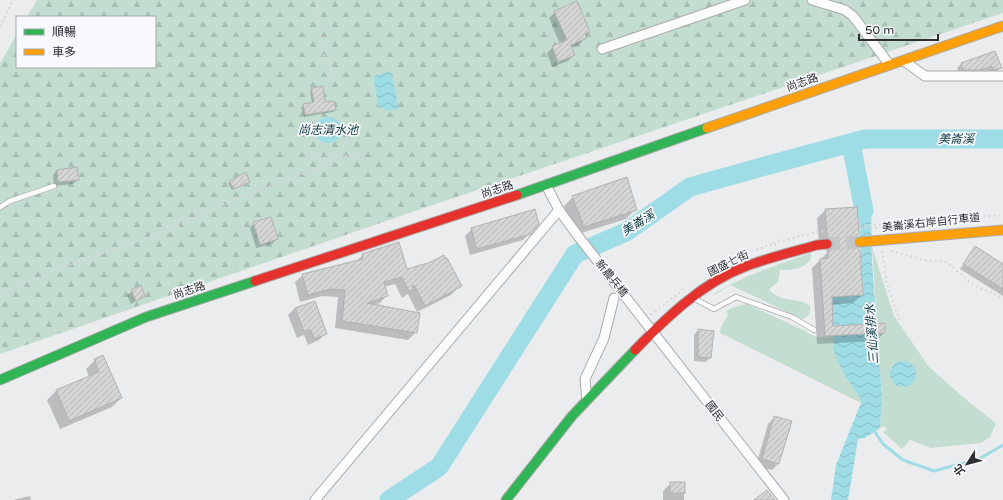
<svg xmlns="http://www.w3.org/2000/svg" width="1003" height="500" viewBox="0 0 1003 500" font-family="'Varela Round','Noto Sans TC',sans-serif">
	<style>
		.green { fill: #c3ded1 }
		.forest { fill: url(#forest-firs) }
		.water { fill: url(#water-waves) }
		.shadow { fill: #0003 }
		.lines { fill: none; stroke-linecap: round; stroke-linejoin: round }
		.stream { stroke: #9edde6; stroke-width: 3 }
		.river { stroke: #9edde6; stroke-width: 19 }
		.building { fill: url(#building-hatch); stroke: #b2b2b2 }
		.secondary-tunnel { stroke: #c5c6c8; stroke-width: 13; stroke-dasharray: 13 6; stroke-linecap: butt }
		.lane-casing { stroke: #a9aaab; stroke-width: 6 }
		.street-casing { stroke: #a9aaab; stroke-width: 11 }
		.fast-casing { stroke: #a9aaab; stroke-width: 11 }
		.slow-casing { stroke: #a9aaab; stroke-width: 11 }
		.jam-casing { stroke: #a9aaab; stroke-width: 11 }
		.path { stroke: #d7d7d8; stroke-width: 2; stroke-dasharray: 2 3; stroke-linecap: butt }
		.lane { stroke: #fcfcfc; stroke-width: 4.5 }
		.street { stroke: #fcfcfc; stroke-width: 9 }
		.fast { stroke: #30b455; stroke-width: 9 }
		.slow { stroke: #ff9f0a; stroke-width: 9 }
		.jam { stroke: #e5322d; stroke-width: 9 }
		.labels { text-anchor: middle; stroke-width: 3.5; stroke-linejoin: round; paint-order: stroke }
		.street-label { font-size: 11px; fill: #2e2f30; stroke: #f7f9fc }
		.water-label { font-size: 12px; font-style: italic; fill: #09353b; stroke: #f7f9fc }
	</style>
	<defs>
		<pattern id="forest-firs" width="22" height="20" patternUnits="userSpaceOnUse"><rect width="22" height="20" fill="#c3ded1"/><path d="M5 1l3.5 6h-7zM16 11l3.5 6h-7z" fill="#a8bfb4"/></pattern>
		<pattern id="water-waves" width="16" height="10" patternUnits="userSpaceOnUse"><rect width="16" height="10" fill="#9edde6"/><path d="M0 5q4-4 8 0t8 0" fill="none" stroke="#88bec6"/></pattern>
		<pattern id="building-hatch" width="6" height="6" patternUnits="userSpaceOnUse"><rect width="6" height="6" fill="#d5d5d5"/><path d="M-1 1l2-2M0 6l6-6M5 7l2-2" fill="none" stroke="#b7b7b7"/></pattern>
	</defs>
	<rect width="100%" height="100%" fill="#ebecee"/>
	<g class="green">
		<polygon points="872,247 894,316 929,367 971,404 996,423 990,437 981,443 931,448 910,440 902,449 883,432 887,430 884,426 880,428 882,396 877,333 885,333 884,323 877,323"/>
		<path d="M811,253V259C803,269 793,270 780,270L778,282L769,289C779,303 798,297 810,306C810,313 810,316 802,319L730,285L715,295L714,294C745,274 778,265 811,253Z"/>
		<path d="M747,304L801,329L816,337L833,336C835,360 847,379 861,399V403L720,333L721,327L728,314L726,311L734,307Z"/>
	</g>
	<polygon class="forest" points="37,0 1003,0 1003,13 421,209 0,354 0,63 17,34 17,67 155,67 155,17 27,17"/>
	<g class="water">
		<polygon points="391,71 399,109 386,111 384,108 379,108 373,76"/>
		<circle cx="328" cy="130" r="13"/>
		<polygon points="858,204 871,205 872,262 882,396 880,428 865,438 858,439 848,500 831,500 836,465 861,403 861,399 845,376 837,359 834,351 830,297 863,295"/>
		<circle cx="903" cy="374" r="13"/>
	</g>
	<g class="shadow">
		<polygon points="555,12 589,32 580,44 571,48 574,55 568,61 552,67 547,53 553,47 560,44 549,18"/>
		<polygon points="995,52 1000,68 996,72 989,74 987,70 975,74 959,74 957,68 961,64"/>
		<polygon points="312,89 325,103 335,110 333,112 304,117 301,107 312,103 310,91"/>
		<polygon points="57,170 78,180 73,184 54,186 53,175"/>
		<polygon points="230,182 249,182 232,190 228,183"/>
		<polygon points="573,197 635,210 626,219 575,235 564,206"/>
		<polygon points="826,210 858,234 851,242 862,295 853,303 831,305 833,327 884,333 876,341 817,344 812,268 827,253 825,247 819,245 817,218"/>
		<polygon points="254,223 277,239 272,244 256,248 250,228"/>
		<polygon points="472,229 530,233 523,240 470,255 465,236"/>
		<polygon points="975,248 1003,265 1003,296 960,269"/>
		<polygon points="363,255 407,271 459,287 451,295 417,312 408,294 402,298 395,284 384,287 387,295 380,303 374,305 416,332 408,340 335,328 338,297 322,296 300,302 295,282 303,275 356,261"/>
		<polygon points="140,287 144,296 131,304 127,295"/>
		<polygon points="315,302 326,333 319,340 308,345 304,335 297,338 288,315 295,308"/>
		<polygon points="698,330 710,358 706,362 694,361 694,335"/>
		<polygon points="95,360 121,398 112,407 60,429 47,400 56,391 89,377 86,369"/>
		<polygon points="775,417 778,464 772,470 756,466 768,424"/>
		<polygon points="671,483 684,483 684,500 663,500 663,491"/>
		<polygon points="30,496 31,500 13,500"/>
	</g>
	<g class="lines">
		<polyline class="stream" points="873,429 883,444 903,460 934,471 979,459 1003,445"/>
		<g class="river">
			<polyline points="851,143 864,211"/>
			<polyline points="389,500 439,467 575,254 626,232 690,187 769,165 865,139 1003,139"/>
		</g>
	</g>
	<g class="building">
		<polygon points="577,1 590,32 585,34 587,38 571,45 575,55 558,62 552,46 567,40 554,11"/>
		<polygon points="995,51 1002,68 993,70 992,66 980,70 963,70 961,63"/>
		<polygon points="323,86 325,102 334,101 336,110 305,115 303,104 314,102 311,88"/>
		<polygon points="77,167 79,180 58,182 57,170"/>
		<polygon points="246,172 250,182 234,189 229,181"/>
		<polygon points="627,177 637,210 584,227 572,196"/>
		<polygon points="857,207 859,234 855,236 852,242 854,247 860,250 863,295 832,297 833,326 885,323 885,333 825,336 820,259 828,258 828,252 832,250 835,244 833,239 827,236 825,209"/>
		<polygon points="535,209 539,224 531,234 477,249 471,228"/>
		<polygon points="271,217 278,239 260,245 253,222"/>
		<polygon points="399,242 407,269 431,262 444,255 446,259 447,258 462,286 425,306 414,285 412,286 413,290 409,291 402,277 384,282 388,296 367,303 420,313 417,333 342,321 345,290 330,289 308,295 302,274 363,259 362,254"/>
		<polygon points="975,246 1003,264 1003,289 963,264"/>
		<polygon points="141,285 145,296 136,301 131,290"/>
		<polygon points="315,301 327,334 315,339 310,329 304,332 295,308"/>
		<polygon points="698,329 714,331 711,358 698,357"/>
		<polygon points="103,355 122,398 69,421 56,390 99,372 94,359"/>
		<polygon points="774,416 792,421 779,464 762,459"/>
		<rect x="670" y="482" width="15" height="11"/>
		<polygon points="767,490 775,500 754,500"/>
	</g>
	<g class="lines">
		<polyline class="secondary-tunnel" points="827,244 860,242"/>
		<g class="lane-casing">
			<g id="lane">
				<polyline points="0,207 10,201 54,186"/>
				<polyline points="695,299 714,309 736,297 792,317 814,330"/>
			</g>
		</g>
		<g class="street-casing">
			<g id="street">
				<polyline points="812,0 845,10 853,16 889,64"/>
				<polyline points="602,49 745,0"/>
				<polyline points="904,61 925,76 1003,76"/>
				<polyline points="546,185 559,210 578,236 784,500"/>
				<polyline points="587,400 585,379 604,338 614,298"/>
				<polyline points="315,500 559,210"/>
			</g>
		</g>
		<g class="fast-casing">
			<g id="fast">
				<polyline points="517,195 707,128"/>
				<polyline points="0,380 146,317 255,281"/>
				<polyline points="506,500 572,416 635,350"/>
			</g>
		</g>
		<g class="slow-casing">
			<g id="slow">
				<polyline points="707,128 1003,26"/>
				<polyline points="860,242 1003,230"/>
			</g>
		</g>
		<g class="jam-casing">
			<g id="jam">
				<polyline points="255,281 517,195"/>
				<path d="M635,350C666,318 702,283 744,267C767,258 793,252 817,245L827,244"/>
			</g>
		</g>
		<g class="path">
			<polyline points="317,0 322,52 336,82"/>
			<polyline points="0,27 13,0"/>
			<polyline points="310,154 349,156 368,161"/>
			<polyline points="859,226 910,222"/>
			<polyline points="860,229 907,225 910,222 1003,215"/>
			<polyline points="773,243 826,230"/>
			<polyline points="756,250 772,244 776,245"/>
			<polyline points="882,251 887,284 899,319 897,320"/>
			<polyline points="891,251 924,260 947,262 973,285 1003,298"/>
			<polyline points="0,294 63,267 174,228 229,202 349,156"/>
			<polyline points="651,315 684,289"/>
		</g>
		<use href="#lane" class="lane"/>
		<use href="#street" class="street"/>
		<use href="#fast" class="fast"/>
		<use href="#slow" class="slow"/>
		<use href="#jam" class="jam"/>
	</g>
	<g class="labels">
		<g class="street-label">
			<text transform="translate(802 82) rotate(-19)" y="4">尚志路</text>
			<text transform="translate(497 189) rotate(-18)" y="4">尚志路</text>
			<text transform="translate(931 222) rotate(-6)" y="4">美崙溪右岸自行車道</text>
			<text transform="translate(728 263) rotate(-26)" y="4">國盛七街</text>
			<text transform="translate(612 278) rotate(51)" y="4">新農兵橋</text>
			<text transform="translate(189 290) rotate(-18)" y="4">尚志路</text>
			<text transform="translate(715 411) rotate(52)" y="4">國民</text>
		</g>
		<g class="water-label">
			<text x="328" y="134">尚志清水池</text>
			<text x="956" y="143">美崙溪</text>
			<text transform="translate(638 223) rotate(-32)" y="4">美崙溪</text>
			<text transform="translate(872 334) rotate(-94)" y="4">三仙溪排水</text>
		</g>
	</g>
	<rect x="16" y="16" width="140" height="52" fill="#f7f9fc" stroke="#a7a8aa"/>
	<rect x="24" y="29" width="20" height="6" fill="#30b455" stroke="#a7a8aa"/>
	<text x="52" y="36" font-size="12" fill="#2e2f30">順暢</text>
	<rect x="24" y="49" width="20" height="6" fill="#ff9f0a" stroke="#a7a8aa"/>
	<text x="52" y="56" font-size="12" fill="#2e2f30">車多</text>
	<g transform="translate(967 464) rotate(234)" stroke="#f7f9fc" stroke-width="3" paint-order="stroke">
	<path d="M0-3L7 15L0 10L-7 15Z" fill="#2e2f30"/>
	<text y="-6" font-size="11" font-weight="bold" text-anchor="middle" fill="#2e2f30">北</text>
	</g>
	<path d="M859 34v6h79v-6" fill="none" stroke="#2e2f30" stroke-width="2"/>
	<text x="865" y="34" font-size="12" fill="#2e2f30" stroke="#f7f9fc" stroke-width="3" paint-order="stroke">50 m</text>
</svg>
